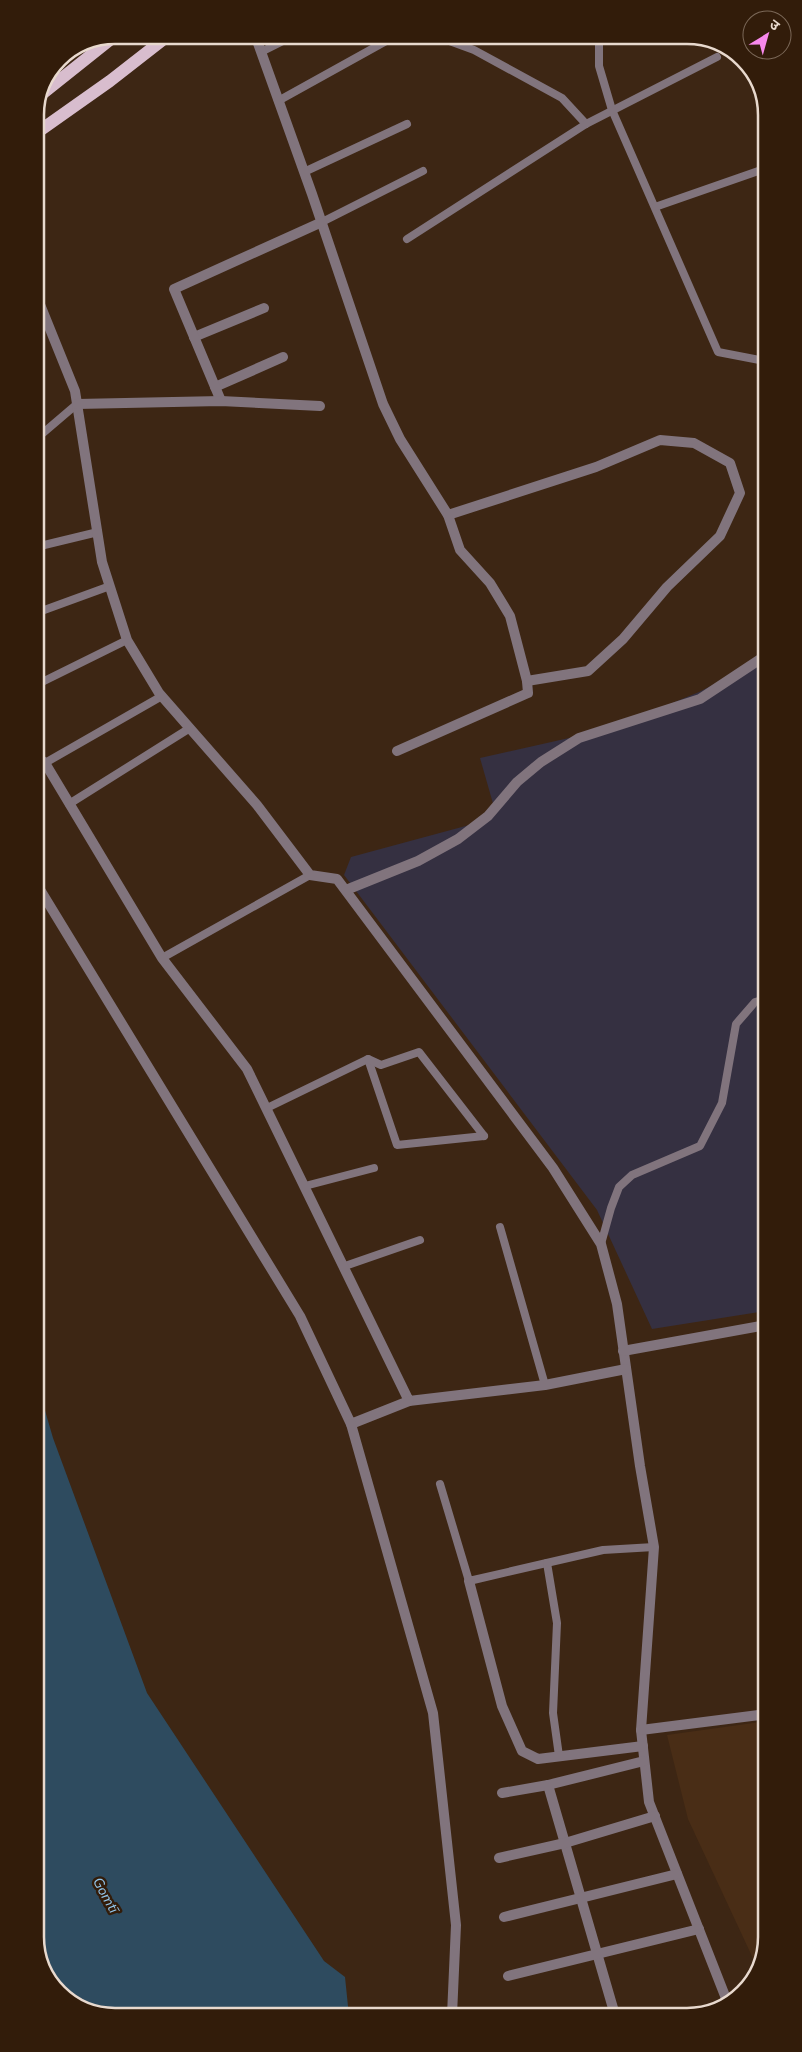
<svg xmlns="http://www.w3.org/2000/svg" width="802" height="2052" viewBox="0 0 802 2052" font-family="'Nunito Sans','Noto Sans Devanagari',sans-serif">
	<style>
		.industrial { fill: #353041 }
		.built { fill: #492d16 }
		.water { fill: #2e4b5f }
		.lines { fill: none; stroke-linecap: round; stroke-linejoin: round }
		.service { stroke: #81747d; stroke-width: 8 }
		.minor { stroke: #81747d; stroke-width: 10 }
		.primary { stroke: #d8bdce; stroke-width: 12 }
		.labels { text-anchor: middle; stroke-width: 5; stroke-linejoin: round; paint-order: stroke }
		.water-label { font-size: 14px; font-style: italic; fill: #93c8ef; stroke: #321c0a }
		.rim { fill: none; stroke: #e8d9ce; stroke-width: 2.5 }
	</style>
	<rect width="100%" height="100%" fill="#3d2614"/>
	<polygon class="industrial" points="765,649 766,1311 652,1329 597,1210 344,875 351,857 484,821 496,814 480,758 609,729 699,692 736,673"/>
	<polygon class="built" points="767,1721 767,1937 757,1967 688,1819 667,1735"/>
	<polygon class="water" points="37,1383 53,1438 147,1693 324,1961 345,1977 349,2016 110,2017 63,1997 38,1958"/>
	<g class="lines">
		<g class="service">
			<polyline points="433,35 474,50 562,98 586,124"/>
			<polyline points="599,35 599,66 612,110 718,352 765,361"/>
			<polyline points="261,52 295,35"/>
			<polyline points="278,101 397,35"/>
			<polyline points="304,172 407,124"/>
			<polyline points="655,207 764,169"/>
			<polyline points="322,222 423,171"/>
			<polyline points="407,239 586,124 717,57"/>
			<polyline points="36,439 77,404"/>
			<polyline points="36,547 98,532"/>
			<polyline points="36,613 110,586"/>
			<polyline points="36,685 127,640"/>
			<polyline points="45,763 162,696"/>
			<polyline points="69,804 190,728"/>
			<polyline points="162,958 310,875"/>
			<polyline points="368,1059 397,1145 484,1136"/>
			<polyline points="267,1108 368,1059 381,1065 419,1052 484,1136"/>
			<polyline points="305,1186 374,1168"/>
			<polyline points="500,1227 545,1385"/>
			<polyline points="601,1244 611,1208 619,1187 632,1175 700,1146 722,1103 736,1024 755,1002 766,999"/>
			<polyline points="345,1266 420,1240"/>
			<polyline points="440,1484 469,1581 603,1550 654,1547"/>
			<polyline points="547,1563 557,1623 553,1713 559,1756"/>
		</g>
		<g class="minor">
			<polyline points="255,35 312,194 383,404 400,439 448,515 460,550 490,583 510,616 527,681 528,693 397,751"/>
			<polyline points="35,292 75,391 102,562 127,640 159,693 257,805 310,875 337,879 553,1168 601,1244 617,1304 640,1466 654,1547 641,1730 649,1802 727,2001"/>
			<polyline points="194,337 264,308"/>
			<polyline points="215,387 283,357"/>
			<polyline points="221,401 174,289 322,222"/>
			<polyline points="77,404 221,401 320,406"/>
			<polyline points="448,515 596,467 660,440 694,443 730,463 740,493 720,536 667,587 623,639 588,671 527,681"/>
			<polyline points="36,756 45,763 162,958 247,1069 409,1401 545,1385 626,1369"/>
			<polyline points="36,883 300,1316 351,1424 409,1401"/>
			<polyline points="346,890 418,861 458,839 488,816 517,782 541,762 579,738 700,699 765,656"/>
			<polyline points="623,1351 766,1325"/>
			<polyline points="351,1424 433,1713 456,1925 452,2015"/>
			<polyline points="469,1581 502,1706 522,1751 538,1759 643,1746"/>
			<polyline points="641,1730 767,1714"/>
			<polyline points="548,1785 615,2015"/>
			<polyline points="502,1793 548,1785 644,1761"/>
			<polyline points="499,1858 565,1843 655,1816"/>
			<polyline points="504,1917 677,1874"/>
			<polyline points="508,1976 699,1929"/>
		</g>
		<g class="primary">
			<polyline points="42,94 116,35"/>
			<polyline points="35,134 110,81 169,35"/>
		</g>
	</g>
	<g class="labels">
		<g class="water-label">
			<text transform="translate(106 1895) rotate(61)" y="5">Gomtī</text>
		</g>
	</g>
	<path d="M0 0H802V2052H0ZM115 44H687A71 71 0 0 1 758 115V1937A71 71 0 0 1 687 2008H115A71 71 0 0 1 44 1937V115A71 71 0 0 1 115 44Z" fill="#321c0a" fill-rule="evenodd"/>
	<path class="rim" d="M115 44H687A71 71 0 0 1 758 115V1937A71 71 0 0 1 687 2008H115A71 71 0 0 1 44 1937V115A71 71 0 0 1 115 44Z"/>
	<g transform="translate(767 35) rotate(37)"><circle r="24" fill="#321c0a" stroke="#7b6858"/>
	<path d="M0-4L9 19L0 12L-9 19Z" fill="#f788ec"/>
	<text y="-8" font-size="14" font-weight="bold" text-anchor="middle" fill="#e8d9ce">उ</text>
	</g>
</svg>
